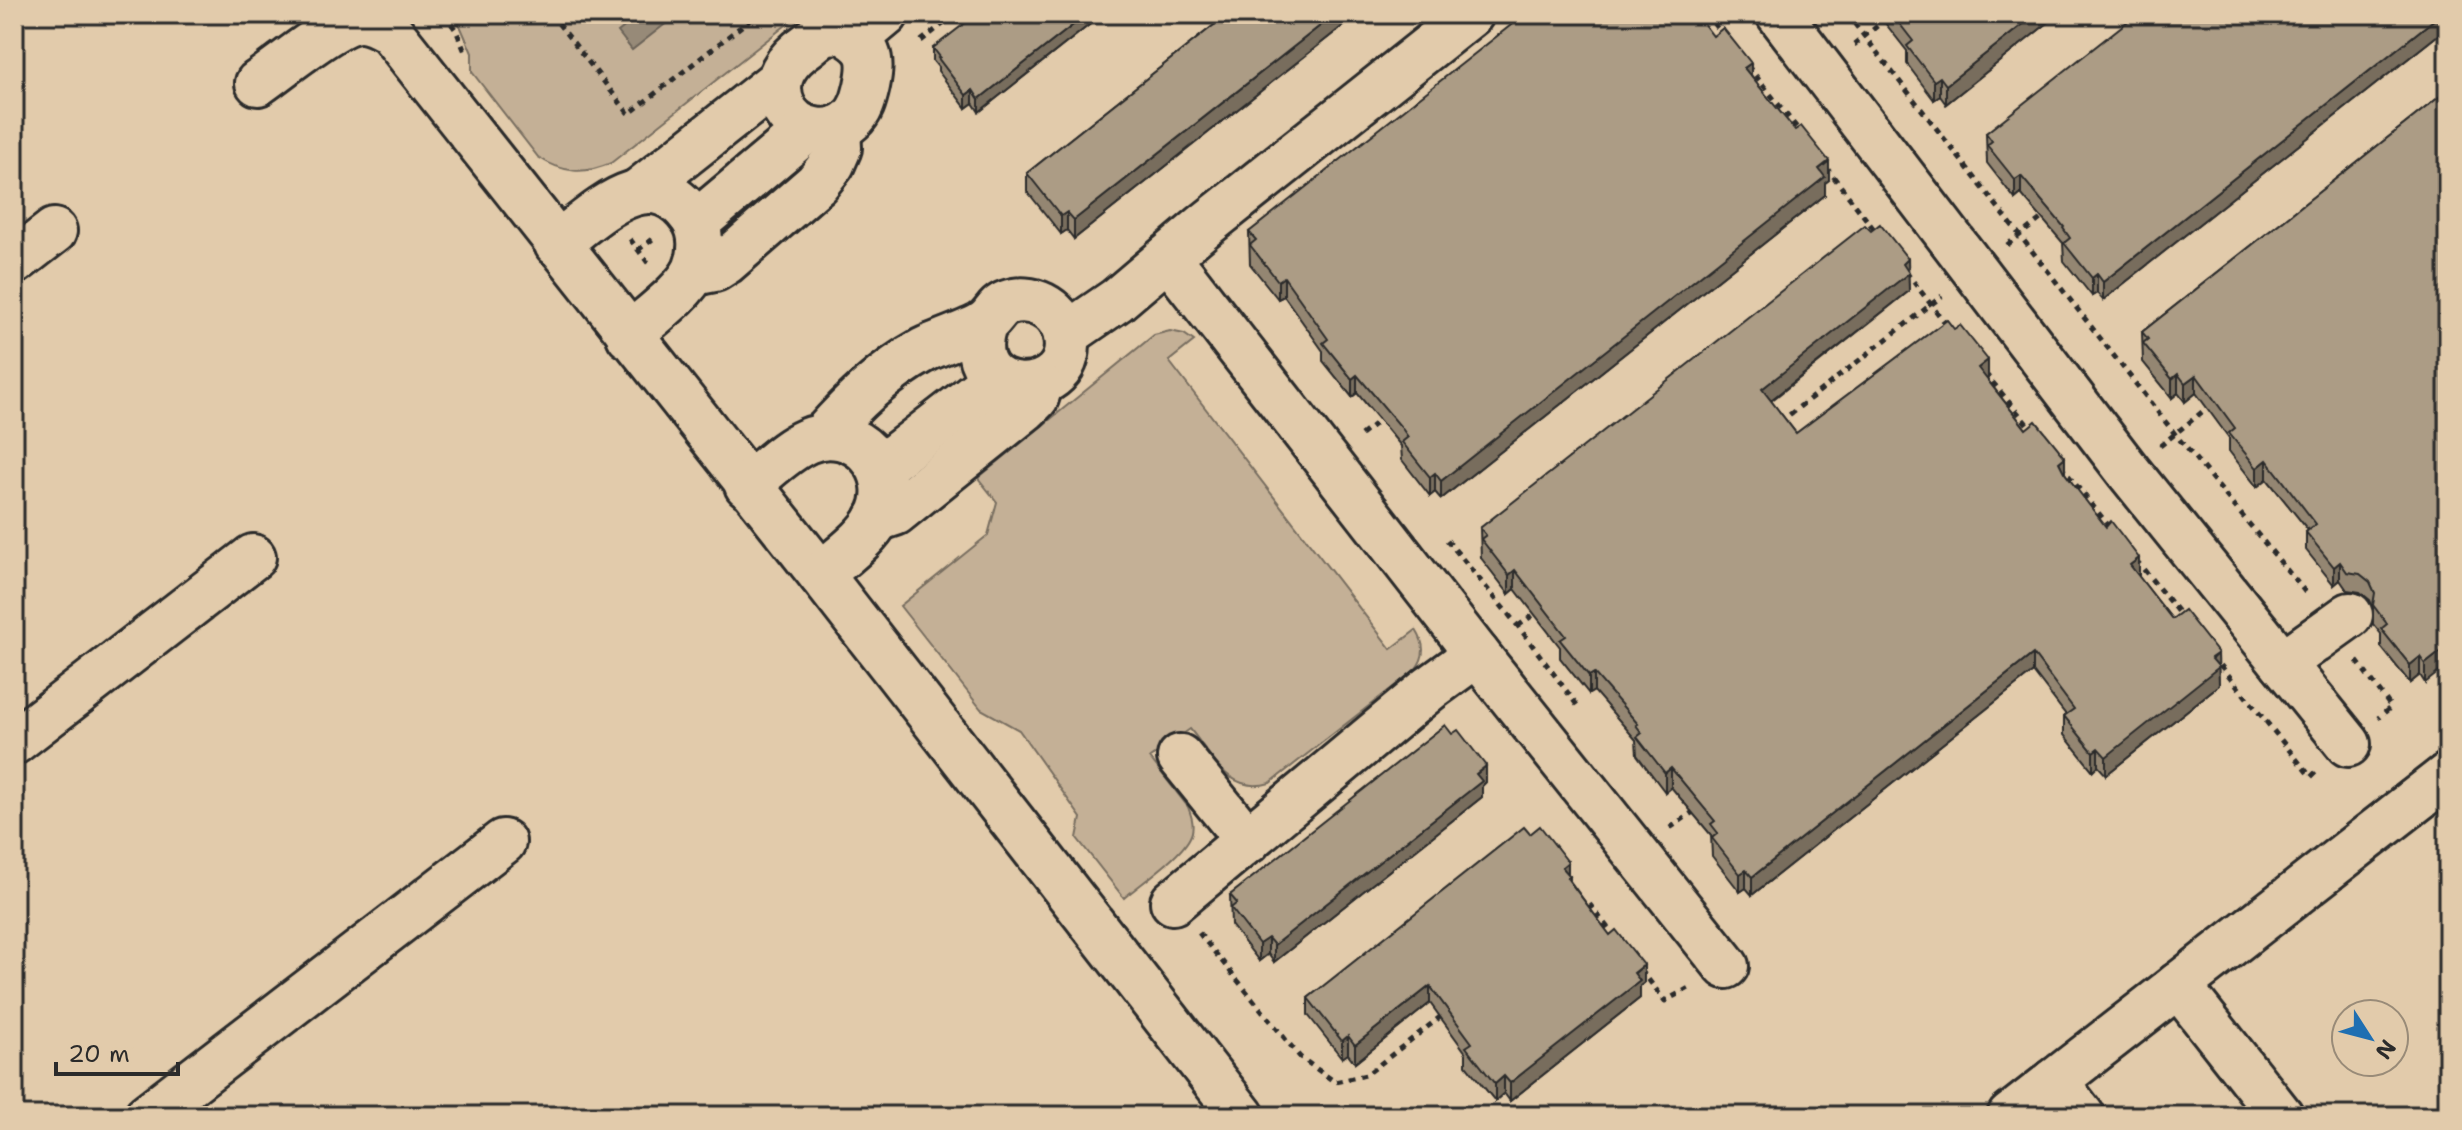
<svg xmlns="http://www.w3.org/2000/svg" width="2462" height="1130" viewBox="0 0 2462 1130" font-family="'Shantell Sans',sans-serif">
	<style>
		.green { fill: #c4b096; stroke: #786e60; stroke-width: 2 }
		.water { fill: #978a78; stroke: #6c6459; stroke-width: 2 }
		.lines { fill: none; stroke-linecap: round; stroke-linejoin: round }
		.minor-casing { stroke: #2b2b2b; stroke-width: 50 }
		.path { stroke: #2b2b2b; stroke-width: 5; stroke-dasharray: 6 6; stroke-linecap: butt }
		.minor { stroke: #e2cbab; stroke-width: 44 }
		.wall { fill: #948672; stroke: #2b2b2b; stroke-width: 2 }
		.shaded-wall { fill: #786d5d; stroke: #2b2b2b; stroke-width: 2 }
		.building { fill: #ac9c85; stroke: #2b2b2b; stroke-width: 2 }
	</style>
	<rect width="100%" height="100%" fill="#e2cbab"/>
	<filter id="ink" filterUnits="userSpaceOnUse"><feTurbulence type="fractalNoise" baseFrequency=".0125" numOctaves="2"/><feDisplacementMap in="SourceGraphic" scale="16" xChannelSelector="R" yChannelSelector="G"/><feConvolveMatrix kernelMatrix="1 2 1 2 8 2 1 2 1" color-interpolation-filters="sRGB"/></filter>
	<g filter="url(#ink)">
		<g class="green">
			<path d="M455,14H800L611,163C584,175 563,173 538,157L472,72V53Z"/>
			<path d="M1170,331L1184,334L1194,341L1169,361L1391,649L1416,630C1425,644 1426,656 1415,670L1270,783C1229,795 1213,757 1190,729L1150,758L1188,807C1191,815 1194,823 1192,832C1187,853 1141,883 1124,898L1077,838L1081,818L1019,730L981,709L900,606L988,535L997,502L978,478L1154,335Z"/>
		</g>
		<polygon class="water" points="641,14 678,14 632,50 618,32"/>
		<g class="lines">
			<g class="minor-casing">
				<g id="minor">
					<polyline points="1779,14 2128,471 2348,744"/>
					<path d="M842,31C870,46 873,57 867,86C864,99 861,111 851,120C831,139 794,132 783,106C771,79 787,59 809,44C813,41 819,35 824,33C829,31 837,32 842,31Z"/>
					<polyline points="856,39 886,14"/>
					<path d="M258,83C280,68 337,20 360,20C371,20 381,26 390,31L821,575L1242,1116"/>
					<polyline points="639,191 778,81"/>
					<polyline points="696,223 808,129"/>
					<path d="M557,244C597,214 650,158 692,217C703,232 702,254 695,270C684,293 648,318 629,336"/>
					<polyline points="1168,257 1477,654 1726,966"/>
					<polyline points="14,262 54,231"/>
					<polyline points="694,273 715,269 726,262 817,183 832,164 839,148 838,128"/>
					<polyline points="1066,335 1117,300 1203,227 1471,14"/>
					<path d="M823,436C853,402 884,372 924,350C939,342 975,331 985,323C994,317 996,307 1007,303C1031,294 1058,308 1065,332C1084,405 954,405 985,323"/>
					<polyline points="880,468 996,378"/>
					<path d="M747,485C766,471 786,450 807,441C855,420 902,472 878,518C866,540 839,558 821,575"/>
					<polyline points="877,519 895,513 1026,408 1036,398 1040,385"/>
					<polyline points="2283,663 2350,615"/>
					<polyline points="14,742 253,557"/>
					<polyline points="1180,757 1248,841"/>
					<polyline points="1173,902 1429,689 1477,654"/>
					<polyline points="2178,985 2281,1116"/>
					<polyline points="2055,1081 2082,1116"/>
					<polyline points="147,1116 503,842"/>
					<polyline points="2010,1116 2448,775"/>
				</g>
			</g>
			<g class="path">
				<polyline points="444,14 456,30 465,52"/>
				<polyline points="551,14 629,114 757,14"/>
				<polyline points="1706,14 1721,33"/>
				<polyline points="1847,14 2175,434 2306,593"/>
				<polyline points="921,41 956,14"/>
				<polyline points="1854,45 1892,14"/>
				<polyline points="1748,66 1801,133"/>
				<polyline points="1826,167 1876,232"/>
				<polyline points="630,239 648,263"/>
				<polyline points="2007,245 2046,215"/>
				<polyline points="638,250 653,239"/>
				<polyline points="1906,272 1949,328"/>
				<polyline points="1985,373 2032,430"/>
				<polyline points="1780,422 1942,296"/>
				<polyline points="1361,435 1385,416"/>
				<polyline points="2160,446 2212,404"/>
				<polyline points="2061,466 2112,530"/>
				<polyline points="1447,540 1518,626 1577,705"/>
				<polyline points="2136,560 2182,617"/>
				<polyline points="1518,626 1539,611"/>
				<polyline points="2213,656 2311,777 2316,772"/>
				<polyline points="2357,661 2391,707 2378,718"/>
				<polyline points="1670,828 1696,810"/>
				<polyline points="1581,906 1587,901 1615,937"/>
				<polyline points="1199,933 1300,1057 1335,1082 1366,1075 1444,1014"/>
				<polyline points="1641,970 1665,1001 1689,988"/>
			</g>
			<use href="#minor" class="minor"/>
		</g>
		<g class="wall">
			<polygon points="1103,14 979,112 973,103 966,108 938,71 938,67 933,61 933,48"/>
			<polygon points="1228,14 1358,14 1074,239 1067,230 1061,234 1027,191 1027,173"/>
			<polygon points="1878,14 2059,14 1946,104 1940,96 1934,100 1907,64 1907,51"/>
			<polygon points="2448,14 2448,27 2103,300 2097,293 2092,296 2064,261 2063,243 2021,194 2015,199 1987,163 1986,133"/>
			<polygon points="1713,36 1751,75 1829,180 1825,183 1825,195 1441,499 1435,492 1430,496 1402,460 1401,446 1357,393 1352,397 1323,361 1323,351 1284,296 1278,299 1250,264 1249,232"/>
			<polygon points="2448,90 2425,683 2420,675 2410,683 2381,647 2381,634 2373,624 2373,608 2370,600 2360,592 2347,590 2340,580 2334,585 2306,550 2306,532 2308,530 2267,479 2257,487 2229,451 2229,438 2196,393 2185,402 2178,393 2172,398 2143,362 2142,332"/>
			<polygon points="1908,271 1909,291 1771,401 1796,433 1988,378 1987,379 2026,429 2065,473 2139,577 2172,619 2218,666 2219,685 2106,775 2098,766 2093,771 2064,735 2064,716 2066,715 2033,672 1752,895 1746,888 1740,892 1712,856 1711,835 1671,787 1665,792 1637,755 1636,740 1594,691 1589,694 1560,658 1560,647 1515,589 1509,594 1481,558 1480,528"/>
			<polygon points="1486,782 1482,786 1482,797 1274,962 1268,954 1259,961 1231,925 1230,895"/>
			<polygon points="1530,834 1568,874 1570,881 1644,983 1640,986 1640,998 1510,1101 1504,1093 1495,1101 1466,1065 1466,1053 1430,1003 1355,1063 1348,1054 1342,1058 1308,1015 1308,998"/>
		</g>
		<g class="shaded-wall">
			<polygon points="1087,14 1103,14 979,112 979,99"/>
			<polygon points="1335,14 1358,14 1074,239 1074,220"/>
			<polygon points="2036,14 2059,14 1946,104 1946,85"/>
			<polygon points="2441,14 2448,14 2448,27 2103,300 2103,282"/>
			<polygon points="1751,63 1751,81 1744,68"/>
			<polygon points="1940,77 1940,96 1934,100 1934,81"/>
			<polygon points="973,90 973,103 966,108 966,95"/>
			<polygon points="1829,161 1829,180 1825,183 1825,195 1441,499 1441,481"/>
			<polygon points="2021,176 2021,194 2015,199 2015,180"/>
			<polygon points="1067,212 1067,230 1061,234 1061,216"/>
			<polygon points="1908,259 1909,291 1762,407 1762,389"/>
			<polygon points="2097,274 2097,293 2092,296 2092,278"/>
			<polygon points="1284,277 1284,296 1278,299 1278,281"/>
			<polygon points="1988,360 1988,378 1978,386 1978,368"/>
			<polygon points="2178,374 2178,393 2172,398 2172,379"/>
			<polygon points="1357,375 1357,393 1352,397 1352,379"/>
			<polygon points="2196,375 2196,393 2185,402 2185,383"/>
			<polygon points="2065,457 2065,476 2059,462"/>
			<polygon points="2267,460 2267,479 2257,487 2257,468"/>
			<polygon points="1435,473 1435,492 1430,496 1430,477"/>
			<polygon points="2139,558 2139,576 2130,584 2130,565"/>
			<polygon points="2340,562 2340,580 2334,585 2334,567"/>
			<polygon points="1515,570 1515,589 1509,594 1509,575"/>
			<polygon points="2448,646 2448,665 2425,683 2425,664"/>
			<polygon points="2218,653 2219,685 2106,775 2106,757"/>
			<polygon points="2033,654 2033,672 1752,895 1752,877"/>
			<polygon points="2420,657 2420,675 2410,683 2410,665"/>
			<polygon points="1594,673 1594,691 1589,694 1589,676"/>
			<polygon points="2098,748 2098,766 2093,771 2093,752"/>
			<polygon points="1486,766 1486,782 1482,786 1482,797 1274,962 1274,945"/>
			<polygon points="1671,768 1671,787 1665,792 1665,773"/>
			<polygon points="1568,862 1568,876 1570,876 1570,893 1562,867"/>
			<polygon points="1746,870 1746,888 1740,892 1740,874"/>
			<polygon points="1268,938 1268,954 1259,961 1259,944"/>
			<polygon points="1644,965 1644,983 1640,986 1640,998 1510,1101 1510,1083"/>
			<polygon points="1430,986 1430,1003 1355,1063 1355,1045"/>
			<polygon points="1348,1036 1348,1054 1342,1058 1342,1041"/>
			<polygon points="1504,1076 1504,1093 1495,1101 1495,1084"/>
		</g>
		<g class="building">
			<polygon points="977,14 1087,14 979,99 973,90 966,95 938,58 940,57 933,48"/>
			<polygon points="1228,14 1335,14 1074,220 1067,212 1061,216 1027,173"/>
			<polygon points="1525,14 1696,14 1713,36 1723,28 1751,63 1744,68 1795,130 1801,126 1829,161 1819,169 1825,177 1441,481 1435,473 1430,477 1402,442 1408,437 1401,427 1357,375 1352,379 1323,343 1328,339 1284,277 1278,281 1250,245 1256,240 1249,232"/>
			<polygon points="1892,14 2036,14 1946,85 1940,77 1934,81 1907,46 1913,41"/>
			<polygon points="2137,14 2441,14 2103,282 2097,274 2092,278 2064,243 2070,238 2063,228 2064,227 2021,176 2015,180 1987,145 1992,141 1986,133"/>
			<polygon points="2448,90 2448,646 2425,664 2420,657 2410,665 2381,629 2387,624 2373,605 2375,593 2370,582 2360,574 2347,572 2340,562 2334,567 2306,532 2316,524 2267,460 2257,468 2229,433 2235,428 2196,375 2185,383 2178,374 2172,379 2143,343 2148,339 2142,332"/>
			<polygon points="1880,224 1908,259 1903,264 1909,273 1762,389 1796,433 1947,320 1954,329 1960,325 1988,360 1978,368 2026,429 2036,421 2065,457 2059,462 2064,472 2106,527 2111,521 2139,558 2130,565 2172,619 2184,610 2218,653 2211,658 2219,667 2106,757 2098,748 2093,752 2064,716 2074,709 2033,654 1752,877 1746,870 1740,874 1712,838 1718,833 1711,824 1715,821 1671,768 1665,773 1637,737 1642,733 1636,725 1638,724 1594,673 1589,676 1560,640 1566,636 1515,570 1509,575 1481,539 1486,535 1480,528 1865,225 1871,231"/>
			<polygon points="1445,725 1452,734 1458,730 1486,766 1476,774 1482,781 1274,945 1268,938 1259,944 1231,908 1237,903 1230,895"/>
			<polygon points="1540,826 1568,862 1562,867 1570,876 1567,878 1610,935 1616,930 1644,965 1634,973 1640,981 1510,1083 1504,1076 1495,1084 1466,1047 1472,1043 1430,986 1355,1045 1348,1036 1342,1041 1308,998 1524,827 1530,834"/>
		</g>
	</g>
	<rect width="2462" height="1130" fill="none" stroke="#e2cbab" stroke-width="48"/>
	<rect x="24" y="24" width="2414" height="1082" fill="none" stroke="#2b2b2b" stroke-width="3" filter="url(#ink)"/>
	<g transform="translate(2370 1038) rotate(126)"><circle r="38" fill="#e2cbab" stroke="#998b78" stroke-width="2"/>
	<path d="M0-6L14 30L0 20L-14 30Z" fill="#1f6fb2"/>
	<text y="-12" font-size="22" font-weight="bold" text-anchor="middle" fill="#2b2b2b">N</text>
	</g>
	<path d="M56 1062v12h122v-12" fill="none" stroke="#2b2b2b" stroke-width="4"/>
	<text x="68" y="1062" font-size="24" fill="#2b2b2b" stroke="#e2cbab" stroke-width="6" paint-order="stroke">20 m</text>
</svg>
